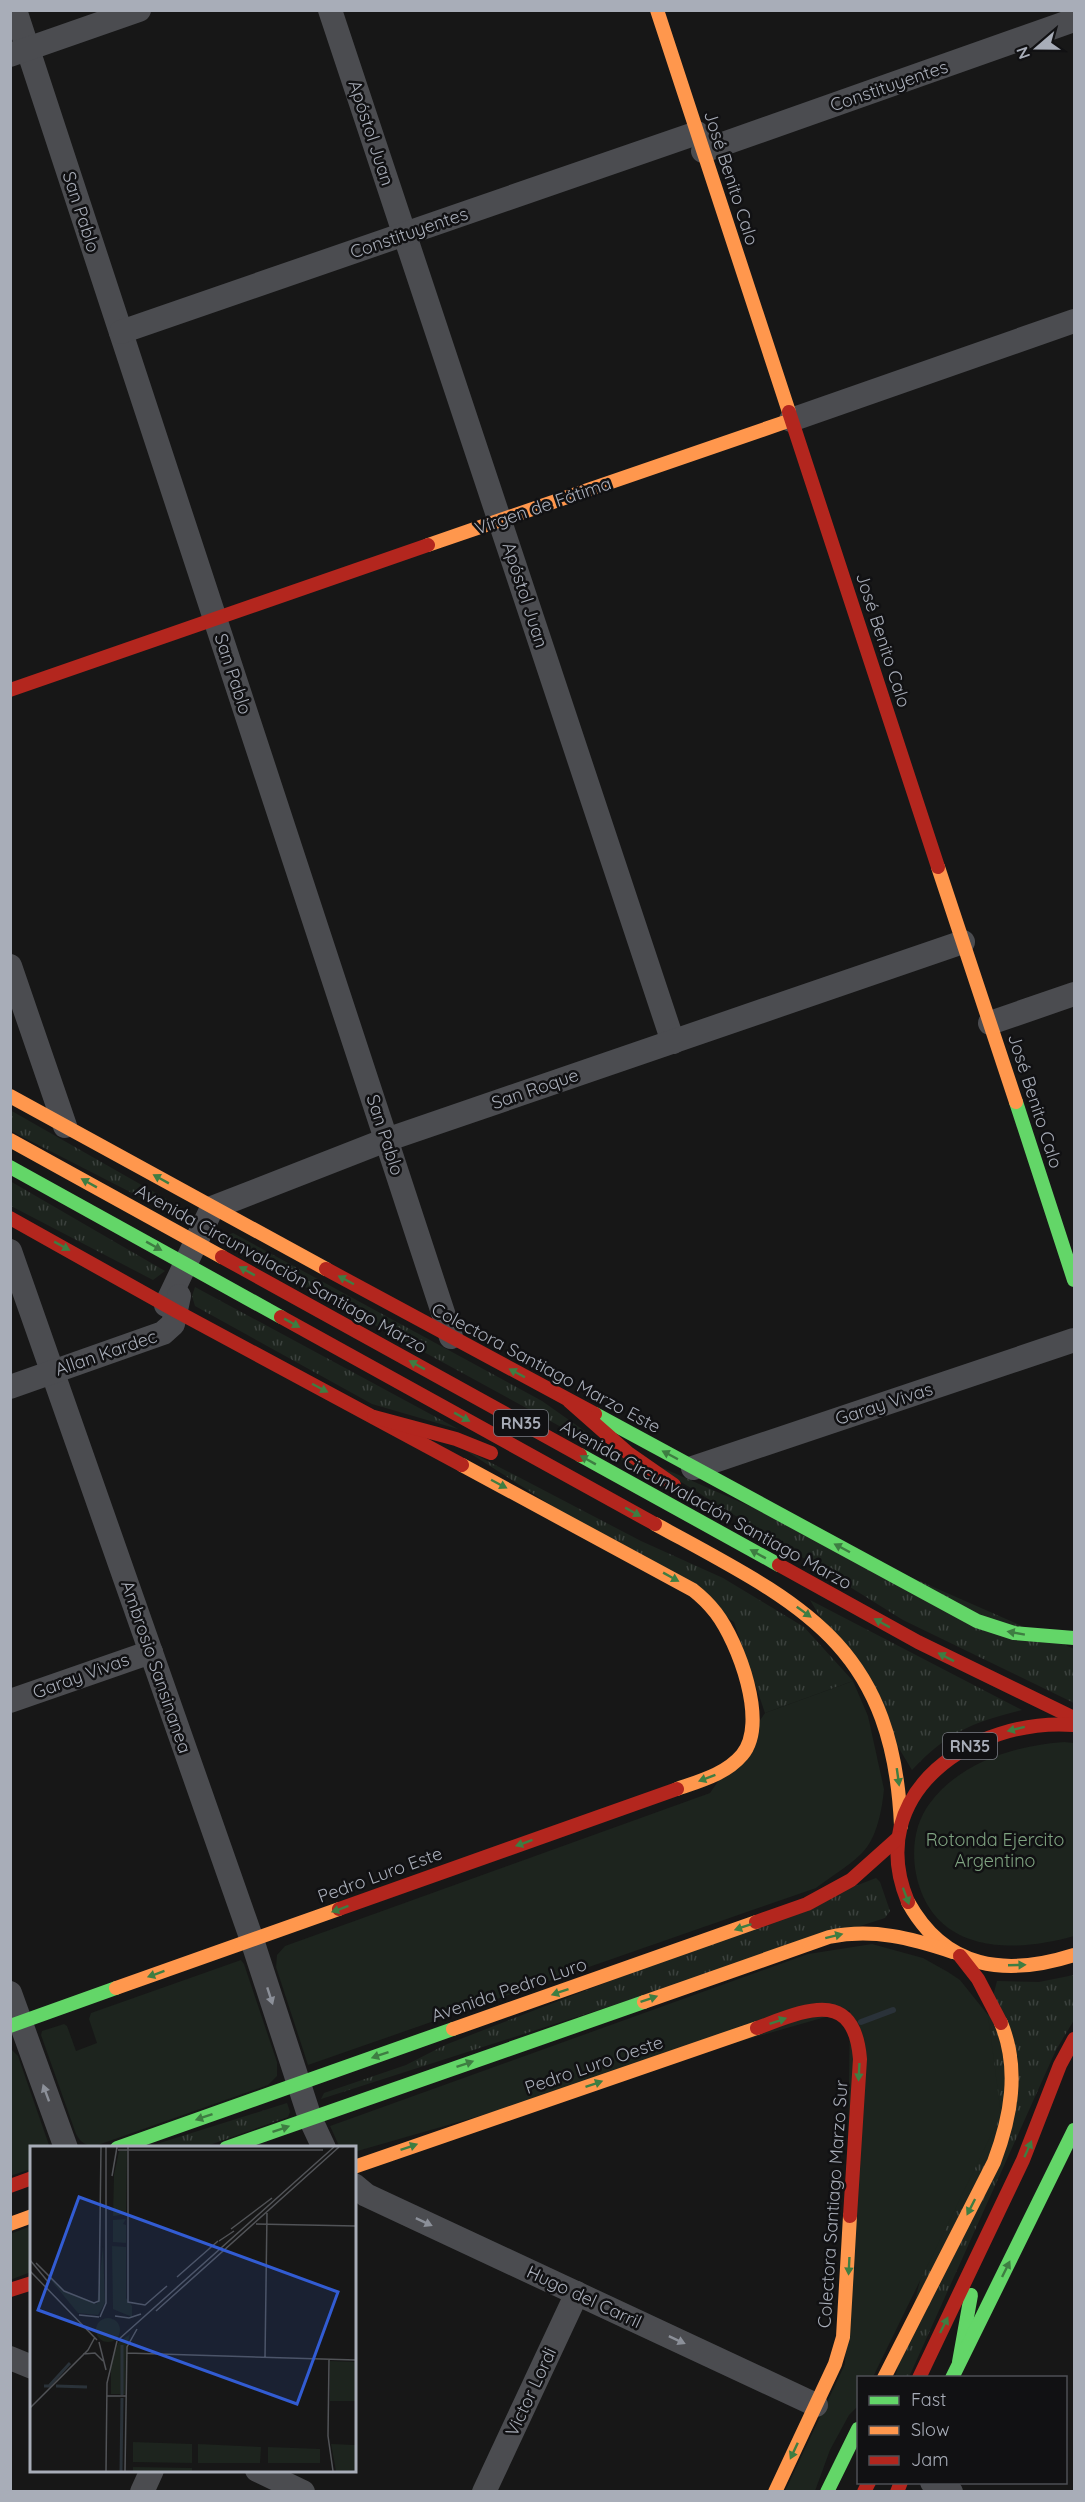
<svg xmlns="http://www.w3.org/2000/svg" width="1085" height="2502" viewBox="0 0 1085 2502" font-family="Quicksand,sans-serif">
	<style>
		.grass { fill: url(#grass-tufts) }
		.green { fill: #1d241e }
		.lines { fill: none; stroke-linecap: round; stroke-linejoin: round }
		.stream { stroke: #2a3239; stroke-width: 6 }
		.street { stroke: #4b4c50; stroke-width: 24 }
		.fast { stroke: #63d668; stroke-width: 14 }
		.slow { stroke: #ff974d; stroke-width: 14 }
		.jam { stroke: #b3261e; stroke-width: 14 }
		.oneway { fill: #3e7d42 }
		.oneway2 { fill: #8c9099 }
		.labels { text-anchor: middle; stroke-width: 5; stroke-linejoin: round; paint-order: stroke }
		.shield { fill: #111113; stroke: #7b7e86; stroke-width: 1.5 }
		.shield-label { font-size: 16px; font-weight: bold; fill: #a8adb8 }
		.street-label { font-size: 18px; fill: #a8adb8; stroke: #111113 }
		.park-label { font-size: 18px; fill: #7fa381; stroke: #111113 }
		.inset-river { fill: none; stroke: #2a3239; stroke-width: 3 }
		.inset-road { fill: none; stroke: #515357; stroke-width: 1.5 }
		.view { fill: #325cd3; fill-opacity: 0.15; stroke: #325cd3; stroke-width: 3 }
		.inset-edge { fill: none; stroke: #a8adb8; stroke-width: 3 }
	</style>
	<defs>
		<pattern id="grass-tufts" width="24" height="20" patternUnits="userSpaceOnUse" patternTransform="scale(1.5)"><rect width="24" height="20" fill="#1d241e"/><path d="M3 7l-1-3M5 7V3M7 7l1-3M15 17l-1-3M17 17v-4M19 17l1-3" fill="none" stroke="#3b413d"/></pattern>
	</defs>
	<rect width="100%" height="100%" fill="#171717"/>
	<g class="grass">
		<polygon points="10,1110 182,1208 183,1219 11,1131"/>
		<polygon points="10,1181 165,1271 153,1280 11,1206"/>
		<polygon points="233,1233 542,1401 640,1470 217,1239"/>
		<polygon points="195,1287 458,1429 372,1404 195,1306 192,1296"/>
		<polygon points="457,1445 641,1541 723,1578 804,1627 853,1681 765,1713 734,1622"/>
		<polygon points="649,1462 1074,1649 1074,1703 903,1620"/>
		<path d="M810,1600L1022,1710C972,1723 949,1731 912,1770Z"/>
		<polygon points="876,1878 880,1882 890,1911 885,1918 321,2099 324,2093 406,2065 445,2045"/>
		<polygon points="1074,1975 1074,2020 1056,2050 909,2377 895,2378 997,1981 1039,1982"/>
		<polygon points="287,2103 290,2112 288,2117 201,2148 144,2148"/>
	</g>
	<g class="green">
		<path d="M853,1681L868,1716L884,1789C882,1810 877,1839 861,1854C848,1867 830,1877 816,1888L308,2065L276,1967L277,1955L285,1946L710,1793L765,1713Z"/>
		<path d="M1064,1742L1074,1743V1936C1008,1955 928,1952 915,1868C912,1845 916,1821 930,1803C960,1762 1017,1745 1064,1742Z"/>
		<polygon points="872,1944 923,1958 948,1972 960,1980 988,2015 1001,2115 873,2377 858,2378 858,2406 849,2415 830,2450 815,2491 785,2491 845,2364 850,2010 354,2152 354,2148 340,2148 330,2126 808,1954"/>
		<path d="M241,1960L244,1964L277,2062V2076L268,2085L98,2145C88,2147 81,2144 76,2134L41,2035L42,2031L64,2024L67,2026L76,2051L97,2043L89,2019L91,2013Z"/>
		<polygon points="10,2048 18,2056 50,2148 32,2148 31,2169 10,2176"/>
		<polygon points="31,2226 31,2272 10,2280 10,2234"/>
	</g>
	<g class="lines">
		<polyline class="stream" points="861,2022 893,2010"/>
		<g class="street">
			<polyline points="15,10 451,1337"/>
			<polyline points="330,10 673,1042"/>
			<polyline points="10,55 139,10"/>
			<polyline points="703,151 1074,20"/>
			<polyline points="121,332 697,133"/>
			<polyline points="791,420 1074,321"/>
			<polyline points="10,966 65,1126"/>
			<polyline points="990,1023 1074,994"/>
			<polyline points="10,1251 252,1940 310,2118 324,2148"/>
			<polyline points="166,1305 212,1208 386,1140 963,942"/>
			<polyline points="10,1387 163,1333 173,1324 179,1296"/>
			<polyline points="693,1468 1074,1340"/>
			<polyline points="10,1701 151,1652"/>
			<polyline points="10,1993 66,2148"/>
			<polyline points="354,2185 366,2195 816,2405"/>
			<polyline points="10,2358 32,2367"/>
			<polyline points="257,2470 303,2492"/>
			<polyline points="932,2482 951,2492"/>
			<polyline points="142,2492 152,2470"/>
			<polyline points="484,2492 577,2293"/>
		</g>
		<g class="fast">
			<polyline points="1016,1102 1074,1280"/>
			<polyline points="10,1167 281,1317"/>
			<polyline points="595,1414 977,1621 1014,1633 1074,1638"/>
			<polyline points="580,1455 779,1565"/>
			<polyline points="10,2026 116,1988"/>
			<polyline points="117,2148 453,2029"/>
			<polyline points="226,2148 644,2002"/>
			<polyline points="959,2362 971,2295"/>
			<polyline points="952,2378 1074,2130"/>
			<polyline points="827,2492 858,2429"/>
		</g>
		<g class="slow">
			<polyline points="657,10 789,412"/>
			<polyline points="428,545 791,420"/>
			<polyline points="938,867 1016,1102"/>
			<polyline points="10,1096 326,1269"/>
			<polyline points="10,1140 222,1257"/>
			<path d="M462,1465L693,1590C702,1597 709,1604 716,1613C738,1642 769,1723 742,1755C726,1774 700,1781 677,1789"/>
			<path d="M655,1524C799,1603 893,1642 901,1826"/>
			<path d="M908,1902C945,1969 1005,1977 1074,1955"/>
			<polyline points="116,1988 339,1909"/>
			<path d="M644,2002L829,1937C873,1928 911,1938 953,1952"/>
			<polyline points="453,2029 756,1922"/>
			<polyline points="354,2167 757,2028"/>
			<polyline points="10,2224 32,2216"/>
			<path d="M884,2378L994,2162C1011,2117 1020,2069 1001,2023"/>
			<polyline points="775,2492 835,2364 843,2337 850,2216"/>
		</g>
		<g class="jam">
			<polyline points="789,412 938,867"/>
			<polyline points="10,690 428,545"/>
			<polyline points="10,1218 176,1311 462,1465"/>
			<polyline points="222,1257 580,1455"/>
			<polyline points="326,1269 595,1414"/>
			<polyline points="281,1317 655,1524"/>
			<polyline points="569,1401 628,1453 674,1485"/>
			<polyline points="374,1417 456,1439 491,1453"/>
			<polyline points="779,1565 918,1642 1074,1718"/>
			<path d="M908,1902C862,1792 975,1717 1074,1725"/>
			<polyline points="339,1909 677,1789"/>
			<polyline points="756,1922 807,1904 851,1880 898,1838"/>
			<polyline points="960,1956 978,1979 1001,2023"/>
			<path d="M757,2028C804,2011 854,1986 860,2059L850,2216"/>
			<polyline points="10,2186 32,2178"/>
			<polyline points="10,2290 32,2283"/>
			<polyline points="919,2378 1023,2160 1060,2065 1074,2039"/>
			<polyline points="864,2492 869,2482"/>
			<polyline points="897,2492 901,2482"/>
		</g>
	</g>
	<defs><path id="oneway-solid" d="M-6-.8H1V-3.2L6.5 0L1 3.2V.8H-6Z" transform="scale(1.5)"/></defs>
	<g class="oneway">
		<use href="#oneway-solid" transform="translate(161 1179) rotate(-151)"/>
		<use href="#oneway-solid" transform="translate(89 1183) rotate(-151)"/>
		<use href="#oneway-solid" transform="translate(62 1246) rotate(29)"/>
		<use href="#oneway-solid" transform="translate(154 1246) rotate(29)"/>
		<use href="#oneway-solid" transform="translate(247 1271) rotate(-151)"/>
		<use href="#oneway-solid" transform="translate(346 1280) rotate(-152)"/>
		<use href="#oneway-solid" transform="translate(292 1323) rotate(29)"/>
		<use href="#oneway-solid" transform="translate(417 1365) rotate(-151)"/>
		<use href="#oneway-solid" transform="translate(517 1373) rotate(-152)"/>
		<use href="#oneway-solid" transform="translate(320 1388) rotate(28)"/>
		<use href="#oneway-solid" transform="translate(462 1417) rotate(29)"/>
		<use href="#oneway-solid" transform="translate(670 1455) rotate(-152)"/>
		<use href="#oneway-solid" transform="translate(588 1460) rotate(-151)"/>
		<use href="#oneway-solid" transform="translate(499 1484) rotate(28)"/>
		<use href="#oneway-solid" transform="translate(633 1512) rotate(29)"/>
		<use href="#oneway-solid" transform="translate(842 1548) rotate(-152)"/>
		<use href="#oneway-solid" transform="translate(758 1554) rotate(-151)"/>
		<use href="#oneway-solid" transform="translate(671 1577) rotate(29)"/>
		<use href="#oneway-solid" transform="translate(804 1612) rotate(36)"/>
		<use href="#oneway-solid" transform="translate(882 1623) rotate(-151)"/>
		<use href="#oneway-solid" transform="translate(1016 1633) rotate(-170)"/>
		<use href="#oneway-solid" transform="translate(946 1657) rotate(-153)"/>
		<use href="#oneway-solid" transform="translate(1016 1729) rotate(166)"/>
		<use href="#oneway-solid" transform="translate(898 1777) rotate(82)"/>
		<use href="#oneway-solid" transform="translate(707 1778) rotate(159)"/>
		<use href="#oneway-solid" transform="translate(524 1843) rotate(160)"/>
		<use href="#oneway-solid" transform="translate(906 1896) rotate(70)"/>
		<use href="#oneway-solid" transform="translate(340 1909) rotate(160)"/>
		<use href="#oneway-solid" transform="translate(743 1927) rotate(161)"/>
		<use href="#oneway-solid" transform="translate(834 1936) rotate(-14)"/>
		<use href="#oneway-solid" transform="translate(1017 1965) rotate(-2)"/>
		<use href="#oneway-solid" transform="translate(156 1974) rotate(160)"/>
		<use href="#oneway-solid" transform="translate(560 1992) rotate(161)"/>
		<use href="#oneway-solid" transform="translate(649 1999) rotate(-19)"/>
		<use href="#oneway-solid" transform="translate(778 2021) rotate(-19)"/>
		<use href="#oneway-solid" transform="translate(380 2055) rotate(161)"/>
		<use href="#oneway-solid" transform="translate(465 2064) rotate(-19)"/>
		<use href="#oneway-solid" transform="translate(859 2072) rotate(93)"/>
		<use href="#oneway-solid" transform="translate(594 2084) rotate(-19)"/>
		<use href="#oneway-solid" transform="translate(204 2117) rotate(161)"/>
		<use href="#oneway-solid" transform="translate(281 2129) rotate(-19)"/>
		<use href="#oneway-solid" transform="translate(409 2147) rotate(-19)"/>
		<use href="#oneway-solid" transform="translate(1028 2149) rotate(-66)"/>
		<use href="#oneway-solid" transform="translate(971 2207) rotate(117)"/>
		<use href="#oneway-solid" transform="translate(849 2266) rotate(93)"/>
		<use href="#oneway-solid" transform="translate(1006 2269) rotate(-64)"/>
		<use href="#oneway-solid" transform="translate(944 2325) rotate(-64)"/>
		<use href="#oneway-solid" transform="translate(794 2451) rotate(115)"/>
	</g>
	<g class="oneway2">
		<use href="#oneway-solid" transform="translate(270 1996) rotate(72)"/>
		<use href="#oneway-solid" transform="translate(46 2093) rotate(-110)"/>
		<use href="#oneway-solid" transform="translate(424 2222) rotate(25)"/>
		<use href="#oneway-solid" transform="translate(677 2340) rotate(25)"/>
	</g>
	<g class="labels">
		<g class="shield">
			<rect x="494" y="1410" width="54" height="26" rx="4.5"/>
			<rect x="943" y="1733" width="54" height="26" rx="4.5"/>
		</g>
		<g class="shield-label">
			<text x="521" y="1429">RN35</text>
			<text x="970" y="1752">RN35</text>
		</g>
		<g class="street-label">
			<text transform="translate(889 86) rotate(-19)" y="6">Constituyentes</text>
			<text transform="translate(371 133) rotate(72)" y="6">Apóstol Juan</text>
			<text transform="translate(731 178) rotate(72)" y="6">José Benito Calo</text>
			<text transform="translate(81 212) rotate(72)" y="6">San Pablo</text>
			<text transform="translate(409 233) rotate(-19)" y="6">Constituyentes</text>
			<text transform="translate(543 506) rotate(-19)" y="6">Vírgen de Fátima</text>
			<text transform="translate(525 595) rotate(72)" y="6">Apóstol Juan</text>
			<text transform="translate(883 640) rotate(72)" y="6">José Benito Calo</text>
			<text transform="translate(233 674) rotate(72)" y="6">San Pablo</text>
			<text transform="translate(535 1089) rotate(-19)" y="6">San Roque</text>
			<text transform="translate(1035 1101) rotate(72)" y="6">José Benito Calo</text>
			<text transform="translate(385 1135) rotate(72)" y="6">San Pablo</text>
			<text transform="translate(281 1269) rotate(29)" y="6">Avenida Circunvalación Santiago Marzo</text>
			<text transform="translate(106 1353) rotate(-19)" y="6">Allan Kardec</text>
			<text transform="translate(546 1368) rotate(28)" y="6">Colectora Santiago Marzo Este</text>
			<text transform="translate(884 1404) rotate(-18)" y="6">Garay Vivas</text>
			<text transform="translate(706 1505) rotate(29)" y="6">Avenida Circunvalación Santiago Marzo</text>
			<text transform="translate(156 1667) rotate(71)" y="6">Ambrosio Sansinanea</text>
			<text transform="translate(81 1676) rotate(-20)" y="6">Garay Vivas</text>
			<text transform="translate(380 1875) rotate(-20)" y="6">Pedro Luro Este</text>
			<text transform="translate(509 1990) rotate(-19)" y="6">Avenida Pedro Luro</text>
			<text transform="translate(594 2065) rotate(-19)" y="6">Pedro Luro Oeste</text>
			<text transform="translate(833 2204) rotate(-86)" y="6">Colectora Santiago Marzo Sur</text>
			<text transform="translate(584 2297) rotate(25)" y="6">Hugo del Carril</text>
			<text transform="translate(531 2392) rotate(-65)" y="6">Victor Lordi</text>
		</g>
		<g class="park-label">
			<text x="995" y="1846">Rotonda Ejercito<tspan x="995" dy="21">Argentino</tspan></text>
		</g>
	</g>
	<g transform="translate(30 2146)">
		<rect width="326" height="326" fill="#171717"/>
		<path d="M100,188L96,205L95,248H81V217L88,197ZM300,215L325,216V255H300ZM103,296L162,298V317L103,316ZM168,298L231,301L230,317H168ZM301,298L325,299V325H306ZM103,321L162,322V325H103Z" fill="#1d241e"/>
		<path d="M238,301L290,303V317H238Z" fill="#1d241e"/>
		<path d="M97,3L96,68L83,70L84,29L89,5ZM96,73L93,78L96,79V97L83,96V74ZM73,100L75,157L68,169L48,167L15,127L33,145L67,158ZM82,100L96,101V152L102,160V171L83,163ZM66 184a12 12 0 1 1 24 0a12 12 0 1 1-24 0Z" fill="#1d241e"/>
		<path class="inset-river" d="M14,240H19L40,217M26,240L57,241M92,249V199M91,325L92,252"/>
		<path class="inset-road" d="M98,1V156L115,159L137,140M88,4H293M82,30L87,1M226,78L326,80M201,83L242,52M189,95L204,85M0,114L19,137M6,117L34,145L64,157L69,155L71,1M0,125L67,194M147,131L188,95M126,165L309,1M49,169L69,171M85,170L99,172L111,168M70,171L76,157V1M88,194L304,1M69,196L76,224M97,207L326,214M53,208L65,207L73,215M235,212L237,67M299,214L298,290L303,325M77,250H96M0,262L58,204L65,191M76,325L77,237L87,195M95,325L97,201L107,183"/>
		<path class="view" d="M49,51L308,146L267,258L8,164Z"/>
		<rect width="326" height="326" class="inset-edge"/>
	</g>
	<rect width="1085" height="2502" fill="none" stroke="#a8adb8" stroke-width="24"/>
	<rect x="857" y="2376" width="210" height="108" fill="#111113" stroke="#4d4f55" stroke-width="1.5"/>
	<rect x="869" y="2396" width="30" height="9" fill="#63d668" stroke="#4d4f55" stroke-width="1.5"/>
	<text x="911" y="2406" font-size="18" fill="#a8adb8">Fast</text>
	<rect x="869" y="2426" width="30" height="9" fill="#ff974d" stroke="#4d4f55" stroke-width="1.5"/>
	<text x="911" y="2436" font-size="18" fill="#a8adb8">Slow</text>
	<rect x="869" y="2456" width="30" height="9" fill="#b3261e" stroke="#4d4f55" stroke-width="1.5"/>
	<text x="911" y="2466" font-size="18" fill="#a8adb8">Jam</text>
	<g transform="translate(1037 48) rotate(250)" stroke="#111113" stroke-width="4.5" paint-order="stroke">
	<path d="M0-4.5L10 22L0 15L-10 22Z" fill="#a8adb8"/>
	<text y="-9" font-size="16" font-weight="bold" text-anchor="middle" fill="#a8adb8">N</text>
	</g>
</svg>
